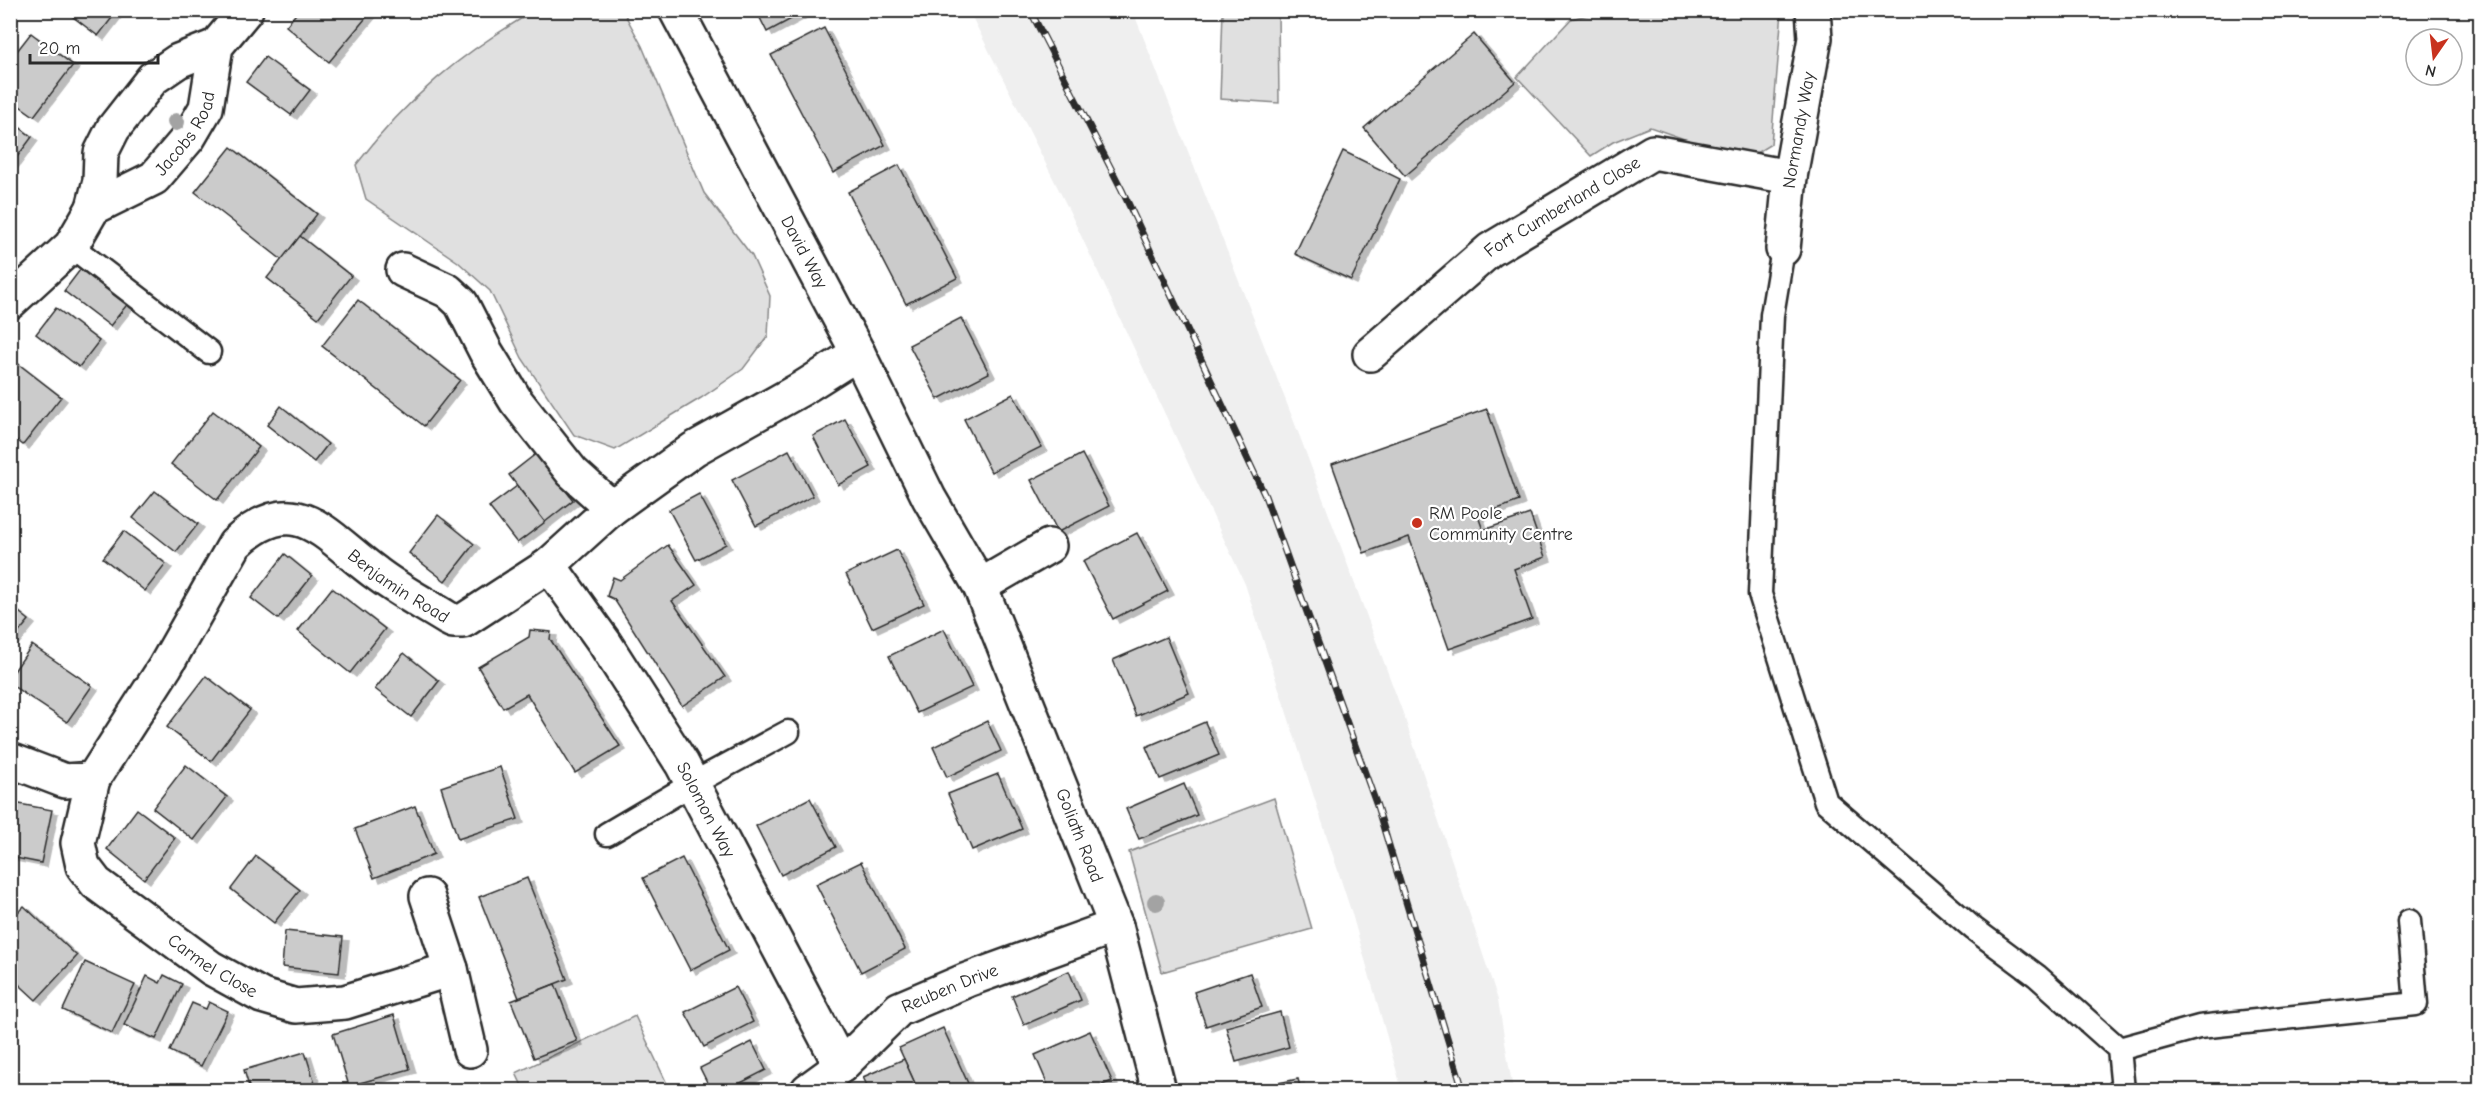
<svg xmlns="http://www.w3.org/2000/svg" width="2491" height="1101" viewBox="0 0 2491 1101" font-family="'Comic Neue',sans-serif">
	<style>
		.built { fill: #efefef }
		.green { fill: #e0e0e0; stroke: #868686; stroke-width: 1.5 }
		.building { fill: #cbcbcb; stroke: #2b2b2b; stroke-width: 1.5; filter: url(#shadow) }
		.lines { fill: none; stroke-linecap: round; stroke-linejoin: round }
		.lane-casing { stroke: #2b2b2b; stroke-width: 27 }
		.street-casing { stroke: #2b2b2b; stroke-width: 38 }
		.lane { stroke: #fff; stroke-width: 22 }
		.street { stroke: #fff; stroke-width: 33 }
		.rail-casing { stroke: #2b2b2b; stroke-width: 7 }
		.rail { stroke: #fff; stroke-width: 4.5; stroke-dasharray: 14; stroke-linecap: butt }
		.tree { fill: #a3a3a3 }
		.poi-dot { fill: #c8321e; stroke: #fff; stroke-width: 2 }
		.labels { text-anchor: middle; stroke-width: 4.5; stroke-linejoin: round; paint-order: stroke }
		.street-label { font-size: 18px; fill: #2b2b2b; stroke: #fff }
		.poi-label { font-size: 18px; fill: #2b2b2b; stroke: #fff; text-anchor: start }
	</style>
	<defs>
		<filter id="shadow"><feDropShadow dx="6" dy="4" stdDeviation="0" flood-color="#0004"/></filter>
	</defs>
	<rect width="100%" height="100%" fill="#fff"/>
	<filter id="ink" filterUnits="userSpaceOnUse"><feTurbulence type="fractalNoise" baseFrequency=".0167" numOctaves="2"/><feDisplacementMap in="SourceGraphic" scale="12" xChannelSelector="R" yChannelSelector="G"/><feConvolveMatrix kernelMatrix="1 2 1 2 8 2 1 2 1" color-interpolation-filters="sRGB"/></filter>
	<g filter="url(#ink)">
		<polygon class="built" points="969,11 1133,11 1300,437 1404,716 1498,1000 1513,1090 1402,1090 1352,914 1245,584 1067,206"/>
		<g class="green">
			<polygon points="1607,10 1782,11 1771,144 1753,155 1729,159 1690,141 1650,127 1613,142 1591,156 1517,77 1571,19"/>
			<path d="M534,11H623L642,46L704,193L752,256L770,296L768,336L743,369L701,398L615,450L574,435L522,358L490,291L458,262L366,199L356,165C408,97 460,54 534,11Z"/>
			<polygon points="1223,11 1278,11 1279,103 1220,99"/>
			<polygon points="1274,798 1312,929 1162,972 1129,852"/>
			<polygon points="635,1016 670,1090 524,1090 516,1073"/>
		</g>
		<g class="building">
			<polygon points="64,10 118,10 98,36"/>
			<polygon points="299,10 367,10 370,13 329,62 286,26"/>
			<polygon points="756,10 808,10 767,32"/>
			<polygon points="824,28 885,145 833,173 771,55"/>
			<polygon points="31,33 73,65 34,116 10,99 10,60"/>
			<polygon points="1474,34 1515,82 1405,176 1364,128"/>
			<polygon points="265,57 310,90 291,115 246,82"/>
			<polygon points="10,120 32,137 11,165 10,164"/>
			<polygon points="231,147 317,214 282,260 195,192"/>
			<polygon points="1343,151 1400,179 1351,280 1295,254"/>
			<polygon points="899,165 957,278 906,304 848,192"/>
			<polygon points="300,236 351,276 318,318 267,278"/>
			<polygon points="83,266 130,301 110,326 64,291"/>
			<polygon points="358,300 460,380 424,426 322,346"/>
			<polygon points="56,308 99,341 79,367 36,334"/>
			<polygon points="961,318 989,373 938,399 909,345"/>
			<polygon points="16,362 61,397 23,445 10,435 10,370"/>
			<polygon points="1013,394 1041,447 991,472 964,419"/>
			<polygon points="281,406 328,444 314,462 267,425"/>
			<polygon points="1487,409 1519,501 1478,516 1483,530 1530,514 1545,557 1514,569 1532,619 1449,649 1409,537 1364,553 1332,464"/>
			<polygon points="213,411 259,447 217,500 171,464"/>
			<polygon points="845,419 871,467 838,485 813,436"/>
			<polygon points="789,450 813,496 756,526 732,480"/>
			<polygon points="537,453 573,500 545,522 509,475"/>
			<polygon points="1082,454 1109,506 1058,532 1031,480"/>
			<polygon points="517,486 545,522 517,543 489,507"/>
			<polygon points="155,491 198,524 176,552 133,518"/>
			<polygon points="699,494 726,544 696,560 669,510"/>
			<polygon points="438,515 474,544 445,581 409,553"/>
			<polygon points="124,531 166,564 145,591 103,558"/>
			<polygon points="1137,533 1168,591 1113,619 1083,561"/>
			<polygon points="668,545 696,585 672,601 725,677 682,706 614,599 607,596 613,577 620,580"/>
			<polygon points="897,550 924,604 872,628 846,574"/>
			<polygon points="285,554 312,576 278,619 251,598"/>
			<polygon points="332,588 385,629 350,673 298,631"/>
			<polygon points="10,605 29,620 10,643"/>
			<polygon points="944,629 972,687 917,713 889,656"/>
			<polygon points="530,630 551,632 550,639 620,746 575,773 527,694 503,708 478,667 529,637"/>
			<polygon points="1166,637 1189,693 1136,716 1113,660"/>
			<polygon points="32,645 92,686 67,722 10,684 10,677"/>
			<polygon points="404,653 439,681 411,717 375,689"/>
			<polygon points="206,676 250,710 211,761 167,727"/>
			<polygon points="987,721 1001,751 947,777 933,747"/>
			<polygon points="1205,722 1219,755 1160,779 1146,747"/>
			<polygon points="186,765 227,797 194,840 153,808"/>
			<polygon points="500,767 518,819 458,839 441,787"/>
			<polygon points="998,774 1022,829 972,850 948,794"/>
			<polygon points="1184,784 1197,815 1139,839 1126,809"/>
			<polygon points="810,798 836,847 781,875 756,826"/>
			<polygon points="14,803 52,810 41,863 10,857 10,820"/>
			<polygon points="415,806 434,854 374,878 355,829"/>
			<polygon points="137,809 175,838 144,879 107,849"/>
			<polygon points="256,856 300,890 274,923 231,889"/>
			<polygon points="682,858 729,950 690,970 643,878"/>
			<polygon points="861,862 905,949 861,972 816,884"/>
			<polygon points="527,878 567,979 519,998 479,897"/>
			<polygon points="24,906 77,956 36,1000 10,976 10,920"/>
			<polygon points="285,931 343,937 339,973 282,967"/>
			<polygon points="85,962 135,985 112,1033 63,1010"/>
			<polygon points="1069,971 1081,1000 1024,1025 1012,996"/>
			<polygon points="1250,973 1262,1007 1206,1026 1194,992"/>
			<polygon points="164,975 182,984 156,1039 124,1025 147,976 160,983"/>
			<polygon points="555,984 577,1041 534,1058 511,1001"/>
			<polygon points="735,987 753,1022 704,1047 685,1012"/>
			<polygon points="209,1002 228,1011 201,1066 170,1051 192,1003 206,1009"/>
			<polygon points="1280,1012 1289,1047 1236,1062 1226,1027"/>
			<polygon points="394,1015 410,1069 349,1086 333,1034"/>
			<polygon points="943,1028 971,1090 918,1090 904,1059 899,1048"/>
			<polygon points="1090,1031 1112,1081 1090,1090 1050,1090 1035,1055"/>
			<polygon points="752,1042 766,1070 727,1090 711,1090 700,1068"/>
			<polygon points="305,1052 317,1090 250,1090 244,1070"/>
			<polygon points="904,1059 918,1090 869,1090 863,1077"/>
			<polygon points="1298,1079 1301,1090 1246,1090"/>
		</g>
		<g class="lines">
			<g class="lane-casing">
				<g id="lane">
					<polyline points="71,246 209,352"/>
					<polyline points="1783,249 1772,315 1760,594 1826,802 1974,929 2037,976 2119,1049 2123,1090"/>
					<polyline points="607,834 692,784 788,732"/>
					<polyline points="2119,1049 2199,1027 2416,1004 2409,921"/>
				</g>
			</g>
			<g class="street-casing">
				<g id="street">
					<path id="s1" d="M676,10L858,353L929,498L980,586L1116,926L1159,1090"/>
					<polyline points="93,208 100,181 101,153 113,129 153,78 178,61 216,46"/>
					<path id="s2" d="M1783,249L1790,177L1815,38L1813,10"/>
					<polyline points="403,270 448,291 461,303 486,352 516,401 572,472 612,508"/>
					<path id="s3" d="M10,302L71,246L93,208L154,178L189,137L206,108L216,46L246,10"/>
					<path id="s4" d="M1370,354L1490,250L1653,152L1790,177"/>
					<path id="s5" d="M549,565L604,642L682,764L841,1066"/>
					<polyline points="980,586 1049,546"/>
					<path id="s6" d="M10,760L65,781L93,779L165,667L235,544C296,486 326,537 376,573C398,590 423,603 447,618L453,621H463L549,565L612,508L694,449L801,389L858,353"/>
					<path id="s7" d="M93,779L78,843L83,866L96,883L211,968L262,996L296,1006L345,1002L451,969"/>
					<polyline points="427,896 451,969 470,1050"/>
					<path id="s8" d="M808,1090L841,1066L899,1009L967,980L1116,926"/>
				</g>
			</g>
			<use href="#lane" class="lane"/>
			<use href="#street" class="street"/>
			<g class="rail-casing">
				<polyline id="rail" points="1030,10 1122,190 1265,496 1377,806 1463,1090"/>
			</g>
			<use href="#rail" class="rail"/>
		</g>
		<g class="tree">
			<circle cx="176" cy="122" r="9"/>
			<circle cx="1156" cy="902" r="9"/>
		</g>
	</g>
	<circle class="poi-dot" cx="1417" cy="523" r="6"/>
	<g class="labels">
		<g class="street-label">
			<text dy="6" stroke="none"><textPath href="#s2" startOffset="120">Normandy Way</textPath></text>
			<text dy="6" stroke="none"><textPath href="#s3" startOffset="250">Jacobs Road</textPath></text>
			<text dy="6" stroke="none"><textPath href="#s4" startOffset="243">Fort Cumberland Close</textPath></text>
			<text dy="6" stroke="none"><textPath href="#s1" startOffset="274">David Way</textPath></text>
			<text dy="6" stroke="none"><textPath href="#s6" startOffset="554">Benjamin Road</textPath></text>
			<text dy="6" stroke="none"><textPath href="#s5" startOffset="291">Solomon Way</textPath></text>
			<text dy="6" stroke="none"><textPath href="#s1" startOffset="920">Goliath Road</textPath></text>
			<text dy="6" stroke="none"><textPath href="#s7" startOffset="254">Carmel Close</textPath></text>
			<text dy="6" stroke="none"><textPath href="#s8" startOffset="177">Reuben Drive</textPath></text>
		</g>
		<g class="poi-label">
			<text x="1429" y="519">RM Poole<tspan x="1429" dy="21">Community Centre</tspan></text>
		</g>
	</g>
	<rect width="2491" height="1101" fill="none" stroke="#fff" stroke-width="36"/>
	<rect x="18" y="18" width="2455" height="1065" fill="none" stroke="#2b2b2b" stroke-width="2" filter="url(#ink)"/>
	<g transform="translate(2434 57) rotate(194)"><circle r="28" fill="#ffffff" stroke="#aaaaaa" stroke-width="1.5"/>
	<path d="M0-4.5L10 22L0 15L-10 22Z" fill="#c8321e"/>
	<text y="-9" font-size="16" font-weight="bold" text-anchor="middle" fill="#2b2b2b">N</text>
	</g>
	<path d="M30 54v9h128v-9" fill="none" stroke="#2b2b2b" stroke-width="3"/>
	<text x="39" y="54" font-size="18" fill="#2b2b2b" stroke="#ffffff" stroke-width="4.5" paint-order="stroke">20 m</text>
</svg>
